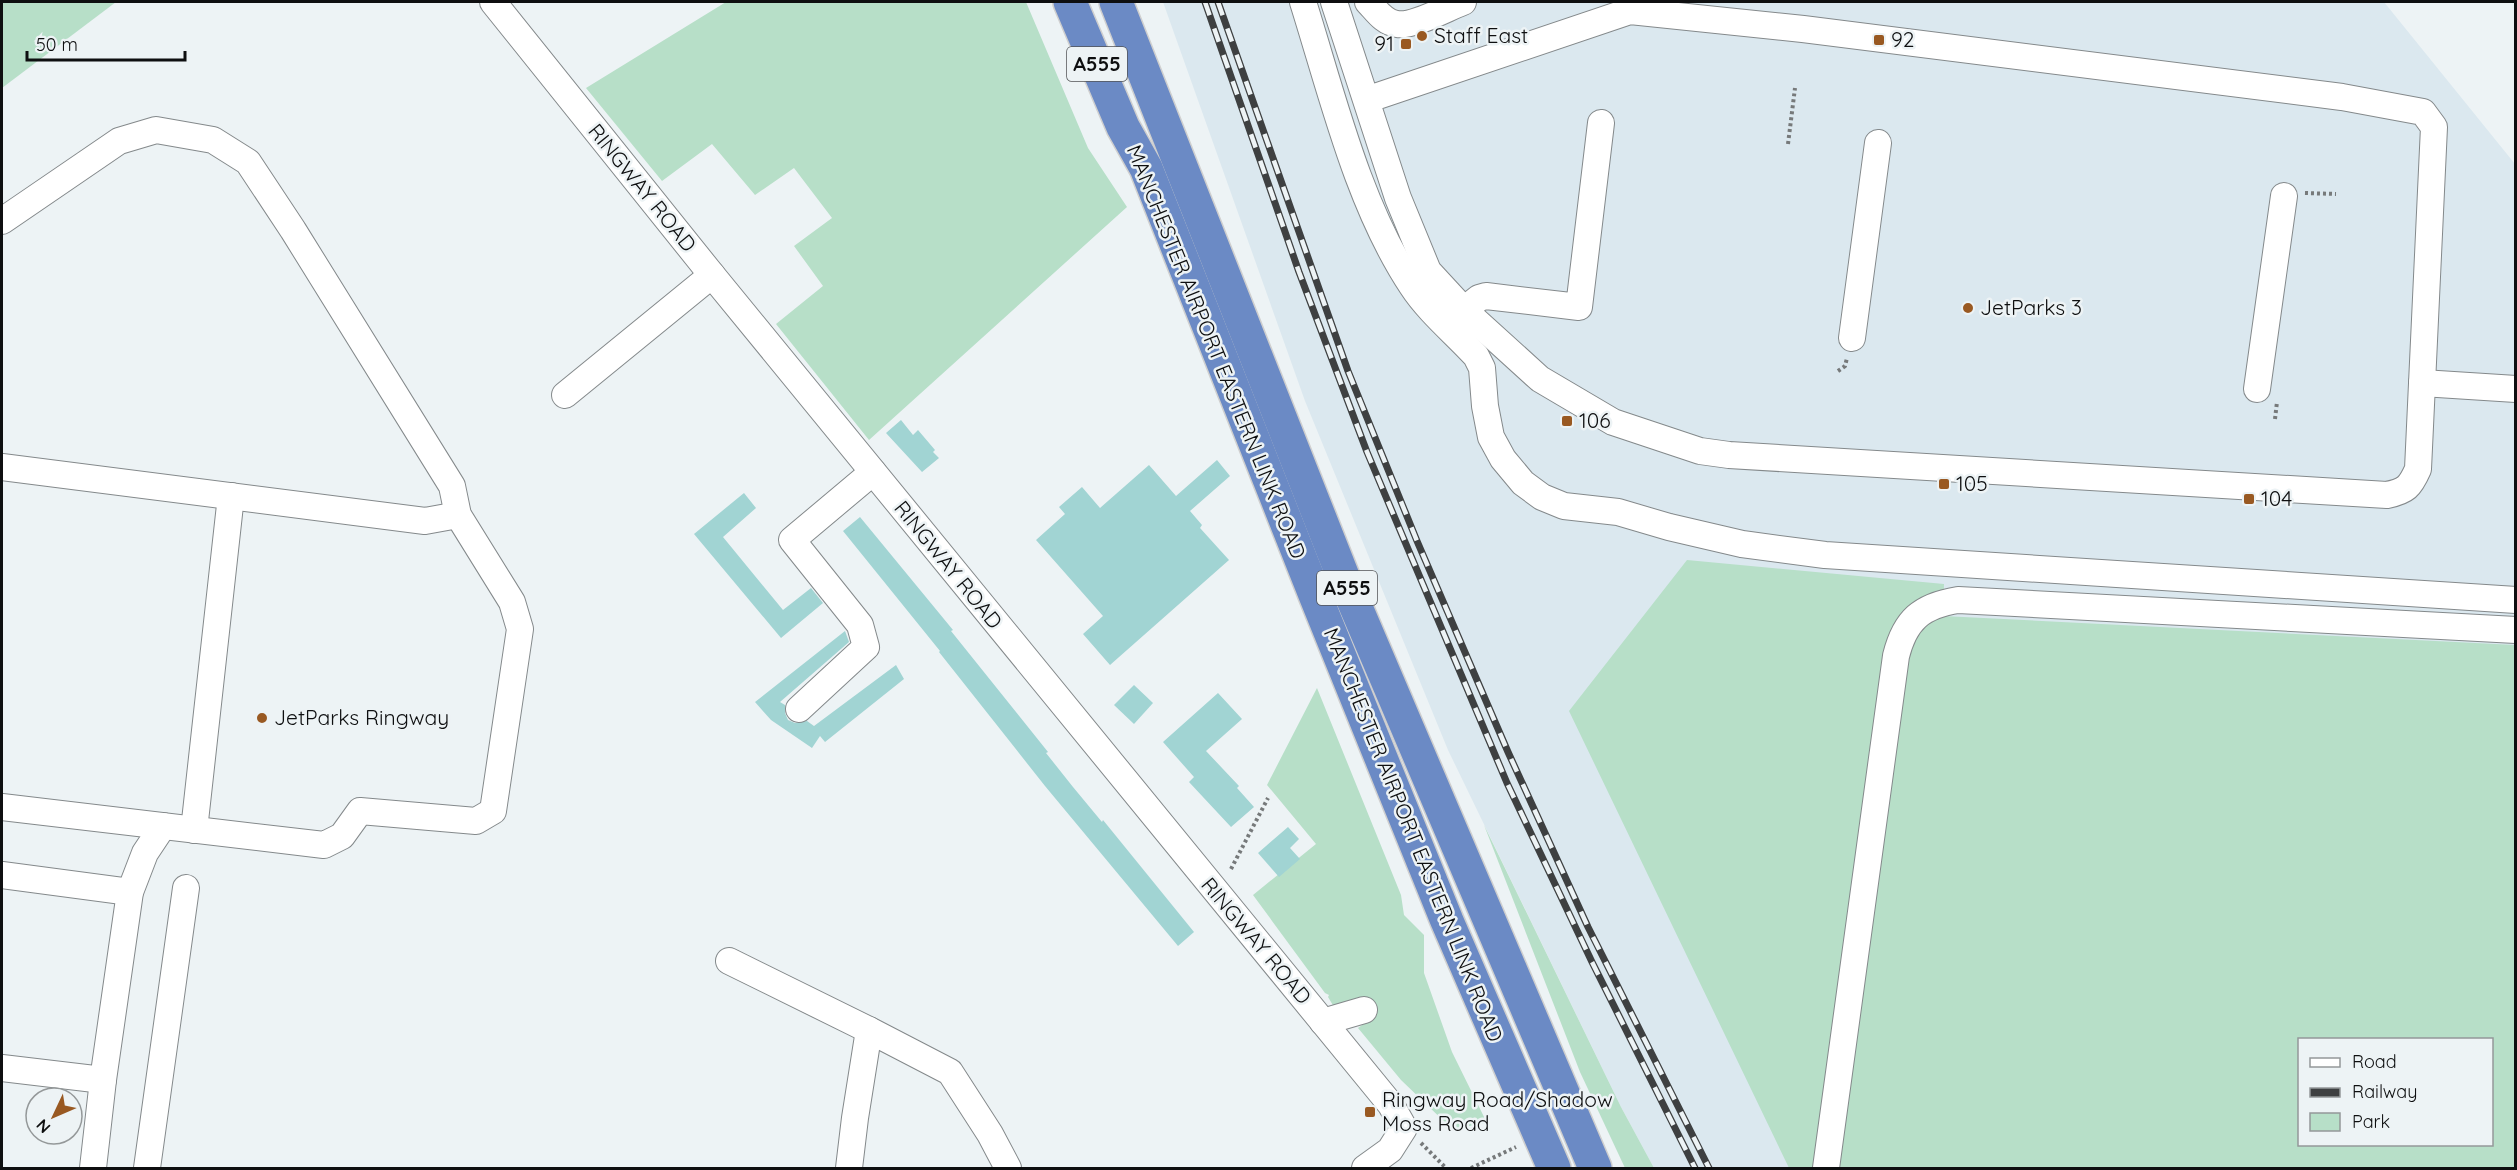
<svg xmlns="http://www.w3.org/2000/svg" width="2517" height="1170" viewBox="0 0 2517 1170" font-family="Quicksand,sans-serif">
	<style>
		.built { fill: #dbe8ef; fill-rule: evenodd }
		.green { fill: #b7dfc8; fill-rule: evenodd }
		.building { fill: #a1d4d3 }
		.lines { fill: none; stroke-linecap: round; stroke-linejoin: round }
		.minor-casing { stroke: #84898b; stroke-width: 28 }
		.highway-casing { stroke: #cfcfcf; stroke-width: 36 }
		.path { stroke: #76797a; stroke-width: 4; stroke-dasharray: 3 3; stroke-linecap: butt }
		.minor { stroke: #fff; stroke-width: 26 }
		.highway { stroke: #6b8ac5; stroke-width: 33 }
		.rail-casing { stroke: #3e4041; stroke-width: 7 }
		.rail { stroke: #edf3f5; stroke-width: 4.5; stroke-dasharray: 14; stroke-linecap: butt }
		.poi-dot { fill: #995922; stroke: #edf3f5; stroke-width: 2 }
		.labels { text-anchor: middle; stroke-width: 5; stroke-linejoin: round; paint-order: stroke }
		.shield { fill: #edf3f5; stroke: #515355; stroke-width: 1.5 }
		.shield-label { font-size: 20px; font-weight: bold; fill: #0e0f10 }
		.poi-label { font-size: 21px; fill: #0e0f10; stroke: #edf3f5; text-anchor: start }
		.street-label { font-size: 21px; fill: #0e0f10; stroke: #edf3f5 }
	</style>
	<rect width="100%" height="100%" fill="#edf3f5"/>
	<path class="built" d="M1163,2H2384L2515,164V1168H1654L1621,1107L1448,750L1305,401ZM2300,1040H2492V1144H2300Z"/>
	<g class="green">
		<polygon points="2,2 116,2 2,88"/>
		<polygon points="726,2 1026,2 1088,148 1127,207 869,440 776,324 823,286 794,246 832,218 794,168 755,195 712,144 662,181 586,88"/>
		<path d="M1687,560L1944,584L1943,616L2515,645V1168H1789L1569,711ZM2300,1040H2492V1144H2300Z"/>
		<polygon points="1317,688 1401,895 1404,915 1424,935 1424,973 1452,1052 1487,1123 1452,1129 1401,1080 1358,1028 1369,1020 1334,1007 1328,997 1329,995 1325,993 1253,895 1316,844 1267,785"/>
		<polygon points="1484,825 1621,1107 1654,1168 1625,1168 1580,1072"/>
	</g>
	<g class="building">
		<polygon points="901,420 913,435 918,430 935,450 933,452 939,458 922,472 886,433"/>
		<polygon points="1217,460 1230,476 1190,511 1202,525 1200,528 1229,560 1110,665 1083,634 1103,616 1036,540 1065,514 1059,507 1082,487 1100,508 1149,465 1176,496"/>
		<polygon points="744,493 756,508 723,537 783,610 811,588 823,603 781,638 694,534"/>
		<polygon points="860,517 953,630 951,631 1048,752 1046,753 1073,787 1102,822 1103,820 1194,932 1178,946 1045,786 939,652 940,651 843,531"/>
		<polygon points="845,631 849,642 780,702 785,705 785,713 788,720 795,723 807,721 814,726 896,665 904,679 825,742 820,736 812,748 771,720 755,702"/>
		<polygon points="1134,685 1153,703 1134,724 1114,705"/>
		<polygon points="1218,693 1242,719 1206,751 1239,786 1237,788 1254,807 1231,827 1189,782 1194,777 1163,742"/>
		<polygon points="1288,827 1299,839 1290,848 1300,859 1279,877 1258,853"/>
	</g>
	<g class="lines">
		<g class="minor-casing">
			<g id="minor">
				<polyline points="493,2 712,275 1391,1105 1404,1128 1390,1150 1365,1168"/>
				<path d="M1303,2C1332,94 1358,205 1412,286C1429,312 1455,333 1476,356L1482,368L1485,406L1491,437L1503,459L1523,483L1542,497L1564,506L1618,512L1669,527L1742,544L1825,555L2516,600"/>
				<path d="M1334,2L1398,198L1428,271L1464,310L1540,379L1613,422L1700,451L1729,455L2387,495C2406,491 2410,487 2418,469L2434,127L2423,112L2342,97L1803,29L1630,11L1366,100"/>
				<path d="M1368,2C1376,10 1384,23 1397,24C1413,27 1447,8 1463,2"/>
				<polyline points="2,221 119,141 156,130 213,140 248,162 293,230 452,486 458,515 512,602 520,629 493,811 476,821 360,811 342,836 324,845 2,807"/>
				<polyline points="1464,310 1479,298 1486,296 1579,307 1601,123"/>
				<polyline points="1852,338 1878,143"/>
				<polyline points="2422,383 2516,389"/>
				<polyline points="2257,389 2284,196"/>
				<polyline points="565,395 712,275"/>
				<polyline points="2,467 425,521 458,515"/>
				<polyline points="799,709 866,647 860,625 792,540 873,472"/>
				<polyline points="194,830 231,496"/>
				<polyline points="2,875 130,892"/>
				<polyline points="729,961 869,1030 855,1118 849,1168"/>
				<polyline points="1323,1022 1364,1010"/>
				<polyline points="869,1030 950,1072 990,1134 1008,1168"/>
				<polyline points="2,1068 103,1080"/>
				<polyline points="93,1168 103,1080 130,892 145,853 163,826"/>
				<polyline points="147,1168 186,888"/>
				<path d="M1826,1168L1896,656C1905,620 1921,606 1958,600L2516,630"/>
			</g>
		</g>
		<g class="highway-casing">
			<g id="highway">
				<polyline points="1070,2 1123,127 1146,168 1315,595 1447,921 1554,1168"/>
				<polyline points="1116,2 1344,579 1595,1168"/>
			</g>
		</g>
		<g class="path">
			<polyline points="1788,144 1795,88"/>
			<polyline points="2305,193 2336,194"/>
			<polyline points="1838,371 1845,366 1847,358"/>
			<polyline points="2275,419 2277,402"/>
			<polyline points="1231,869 1268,798"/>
			<polyline points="1421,1143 1446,1168"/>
			<polyline points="1471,1168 1516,1147"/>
		</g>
		<use href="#minor" class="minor"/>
		<use href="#highway" class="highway"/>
		<g class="rail-casing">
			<g id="rail">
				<polyline points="1205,2 1299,272 1367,452 1507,783 1592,962 1695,1168"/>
				<polyline points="1218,2 1348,371 1417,541 1508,752 1588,927 1709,1168"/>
			</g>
		</g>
		<use href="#rail" class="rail"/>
	</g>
	<g class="poi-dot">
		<circle cx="1422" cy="36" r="6"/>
		<rect x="1873" y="34" width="12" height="12" rx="3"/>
		<rect x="1400" y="38" width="12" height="12" rx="3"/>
		<circle cx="1968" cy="308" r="6"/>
		<rect x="1561" y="415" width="12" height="12" rx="3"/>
		<rect x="1938" y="478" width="12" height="12" rx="3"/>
		<rect x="2243" y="493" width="12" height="12" rx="3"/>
		<circle cx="262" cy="718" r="6"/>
		<rect x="1364" y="1106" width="12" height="12" rx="3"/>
	</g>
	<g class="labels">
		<g class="shield">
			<rect x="1067" y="47" width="60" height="34" rx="4.5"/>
			<rect x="1317" y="571" width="60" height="34" rx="4.5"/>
		</g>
		<g class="shield-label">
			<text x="1097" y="71">A555</text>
			<text x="1347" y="595">A555</text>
		</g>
		<g class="poi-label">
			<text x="1434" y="43">Staff East</text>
			<text x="1891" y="47">92</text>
			<text x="1394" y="51" text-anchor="end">91</text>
			<text x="1980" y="315">JetParks 3</text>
			<text x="1579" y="428">106</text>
			<text x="1956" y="491">105</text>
			<text x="2261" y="506">104</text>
			<text x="274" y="725">JetParks Ringway</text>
			<text x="1382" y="1107">Ringway Road/Shadow<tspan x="1382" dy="24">Moss Road</tspan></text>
		</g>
		<g class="street-label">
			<text transform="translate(642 188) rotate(51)" y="7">RINGWAY ROAD</text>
			<text transform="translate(1216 352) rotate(68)" y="7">MANCHESTER AIRPORT EASTERN LINK ROAD</text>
			<text transform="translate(948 565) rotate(51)" y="7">RINGWAY ROAD</text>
			<text transform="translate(1413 835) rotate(68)" y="7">MANCHESTER AIRPORT EASTERN LINK ROAD</text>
			<text transform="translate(1256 941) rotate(50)" y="7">RINGWAY ROAD</text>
		</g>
	</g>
	<rect width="2517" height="1170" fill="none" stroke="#0e0f10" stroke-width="6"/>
	<rect x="2298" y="1038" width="195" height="108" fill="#edf3f5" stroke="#949899" stroke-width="1.5"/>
	<rect x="2310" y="1058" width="30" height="9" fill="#ffffff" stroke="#949899" stroke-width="1.5"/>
	<text x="2352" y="1068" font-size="18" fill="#0e0f10">Road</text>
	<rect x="2310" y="1088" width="30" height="9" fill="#3e4041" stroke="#949899" stroke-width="1.5"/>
	<text x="2352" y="1098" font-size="18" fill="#0e0f10">Railway</text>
	<rect x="2310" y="1113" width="30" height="18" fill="#b7dfc8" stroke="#949899" stroke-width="1.5"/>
	<text x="2352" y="1128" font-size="18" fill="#0e0f10">Park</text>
	<g transform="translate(54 1116) rotate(226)"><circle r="28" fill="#edf3f5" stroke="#949899" stroke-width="1.5"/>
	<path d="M0-4.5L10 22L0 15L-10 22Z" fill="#995922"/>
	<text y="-9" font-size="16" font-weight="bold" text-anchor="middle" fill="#0e0f10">N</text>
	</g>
	<path d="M27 51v9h158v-9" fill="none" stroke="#0e0f10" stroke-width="3"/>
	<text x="36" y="51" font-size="18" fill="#0e0f10" stroke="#edf3f5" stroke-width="4.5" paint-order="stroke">50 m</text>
</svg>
